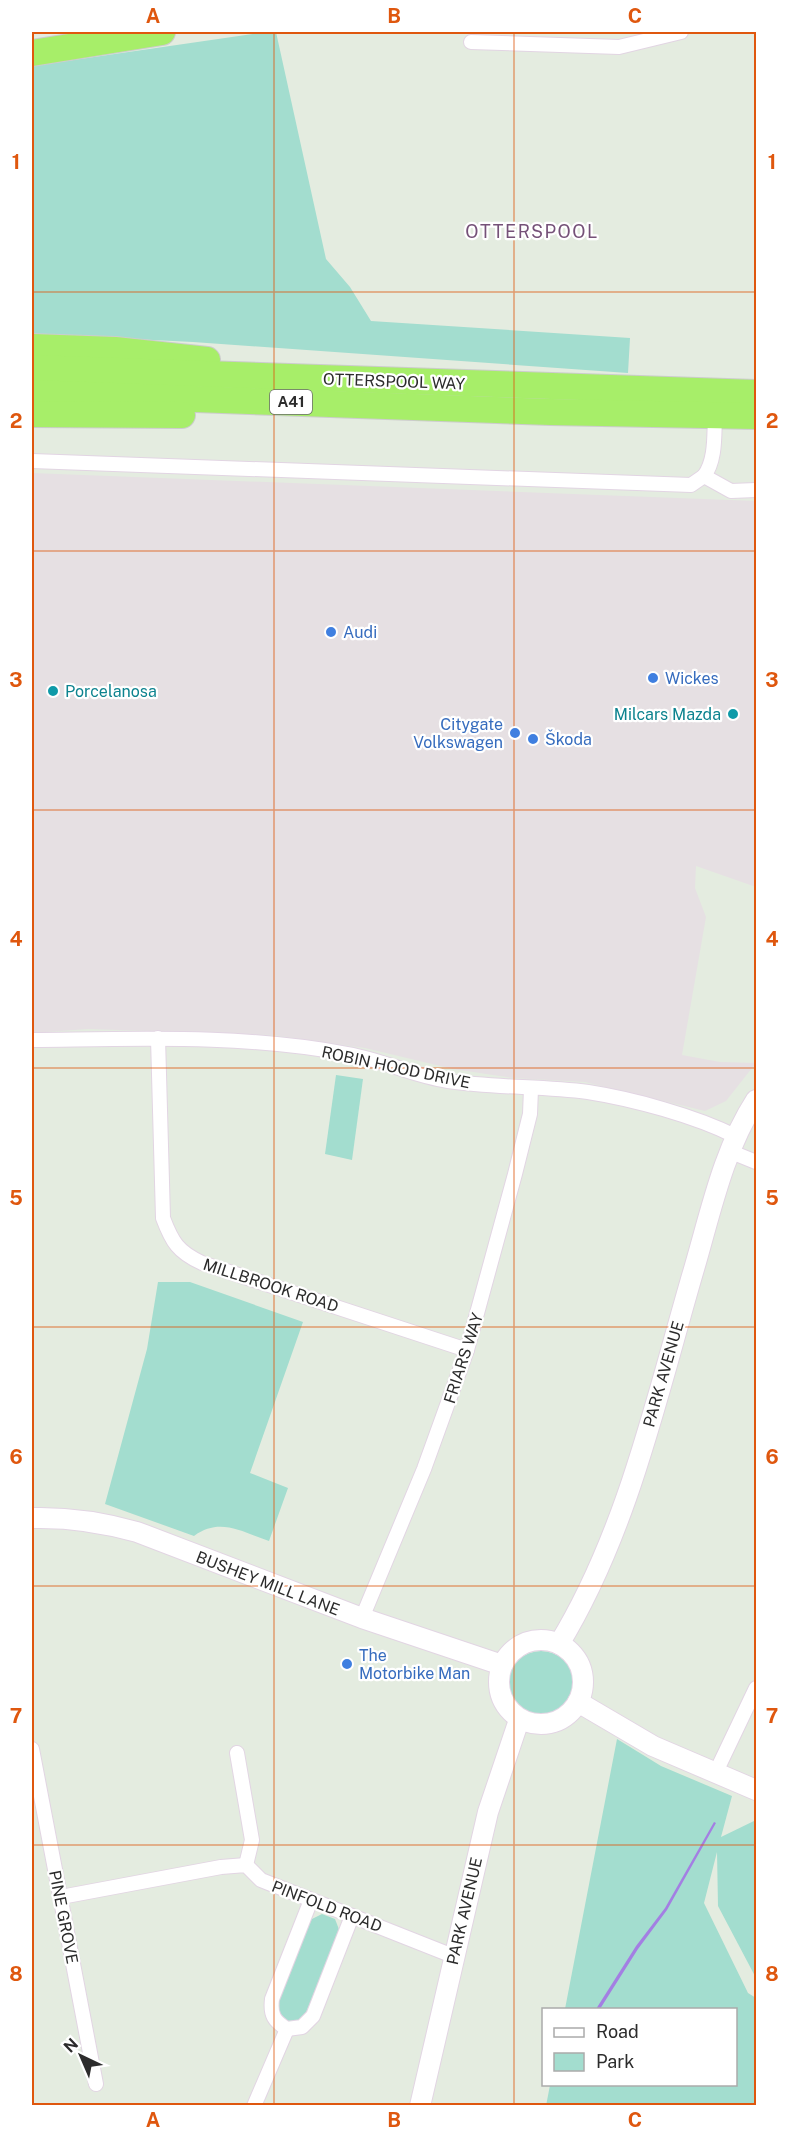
<svg xmlns="http://www.w3.org/2000/svg" width="788" height="2137" viewBox="0 0 788 2137" font-family="'Public Sans',sans-serif">
	<style>
		.industrial { fill: #e6e0e3 }
		.green { fill: #a3ddcf }
		.water { fill: #a37fe3 }
		.lines { fill: none; stroke-linecap: round; stroke-linejoin: round }
		.street-casing { stroke: #e2d5e3; stroke-width: 16 }
		.secondary-casing { stroke: #e2d5e3; stroke-width: 22 }
		.highway-casing { stroke: #ccc; stroke-width: 28 }
		.street { stroke: #fff; stroke-width: 14 }
		.secondary { stroke: #fff; stroke-width: 20 }
		.highway { stroke: #a7ee69; stroke-width: 26 }
		.grid { fill: none; stroke: #df570e; stroke-width: 1.5; stroke-opacity: 0.55 }
		.shop-dot { fill: #3f7fe0; stroke: #fff; stroke-width: 2 }
		.culture-dot { fill: #0f9aa8; stroke: #fff; stroke-width: 2 }
		.labels { text-anchor: middle; stroke-width: 4.5; stroke-linejoin: round; paint-order: stroke }
		.shield { fill: #fff; stroke: #6b6b6b; stroke-width: 1.5 }
		.shield-label { font-size: 15px; font-weight: bold; fill: #2c2c2c }
		.street-label { font-size: 16px; fill: #2c2c2c; stroke: #fff }
		.shop-label { font-size: 16px; fill: #366cbe; stroke: #fff; text-anchor: start }
		.culture-label { font-size: 16px; fill: #0d838f; stroke: #fff; text-anchor: start }
		.neighbourhood-label { font-size: 18px; letter-spacing: 1.5px; fill: #755178; stroke: #fff }
		.neatline { fill: none; stroke: #df570e; stroke-width: 2 }
		.grid-label { font-size: 20px; text-anchor: middle; font-weight: bold; fill: #df570e }
	</style>
	<rect width="100%" height="100%" fill="#e4ece0"/>
	<polygon class="industrial" points="32,473 756,501 756,887 696,866 695,888 706,917 682,1055 720,1062 756,1063 726,1101 705,1111 585,1082 513,1078 453,1069 365,1048 273,1035 88,1029 32,1033"/>
	<g class="green">
		<polygon points="266,32 276,32 326,259 350,287 371,321 630,338 628,373 193,342 32,334 32,66"/>
		<polygon points="336,1075 363,1079 352,1160 325,1154"/>
		<path d="M158,1282H190L303,1322L250,1473L288,1488L269,1541C242,1532 220,1517 194,1536L105,1504L147,1349Z"/>
		<circle cx="541" cy="1684" r="33"/>
		<polygon points="617,1739 661,1766 732,1796 721,1837 756,1820 756,1978 718,1906 717,1852 704,1903 748,1993 756,1998 756,2105 546,2106 550,2085 736,2084 736,2010 565,2009"/>
		<polygon points="322,1914 335,1919 340,1932 305,2015 301,2020 287,2021 280,2016 276,2003 310,1920"/>
	</g>
	<polygon class="water" points="714,1822 716,1823 667,1910 638,1949 600,2009 596,2009 636,1946 665,1908"/>
	<g class="lines">
		<g class="street-casing">
			<g id="street">
				<polyline points="471,42 619,47 681,32"/>
				<polyline points="32,461 691,485 704,476 731,491 756,490"/>
				<path d="M704,476C716,460 714,435 715,416"/>
				<path d="M158,1038L163,1218C172,1242 178,1252 202,1263L467,1350"/>
				<path d="M32,1040C136,1039 244,1034 348,1054C382,1060 414,1076 448,1081C495,1088 542,1086 588,1092C633,1099 695,1116 735,1136"/>
				<polyline points="729,1151 756,1162"/>
				<polyline points="362,1618 424,1469 467,1350 515,1174 530,1114 531,1089"/>
				<polyline points="32,1749 96,2084"/>
				<polyline points="237,1753 252,1840 246,1865"/>
				<polyline points="715,1774 756,1688"/>
				<polyline points="61,1897 221,1867 246,1865 261,1880 453,1956"/>
				<path d="M311,1900L272,1999C270,2015 274,2021 287,2029L302,2027L313,2016L352,1916"/>
				<polyline points="254,2106 287,2029"/>
			</g>
		</g>
		<g class="secondary-casing">
			<g id="secondary">
				<path d="M32,1518C69,1517 102,1522 137,1532L362,1618L502,1665"/>
				<circle cx="541" cy="1682" r="42"/>
				<path d="M559,1644C628,1531 657,1395 694,1269C711,1211 723,1151 756,1100"/>
				<polyline points="578,1702 653,1746 756,1790"/>
				<polyline points="420,2106 488,1812 519,1720"/>
			</g>
		</g>
		<g class="highway-casing">
			<g id="highway">
				<polyline points="32,53 162,32"/>
				<polyline points="32,347 115,350 207,360"/>
				<polyline points="32,368 756,393"/>
				<polyline points="32,393 551,412 756,416"/>
				<polyline points="32,414 182,415"/>
			</g>
		</g>
		<use href="#street" class="street"/>
		<use href="#secondary" class="secondary"/>
		<use href="#highway" class="highway"/>
	</g>
	<path class="grid" d="M274,32V2106M514,32V2106M32,292H756M32,551H756M32,810H756M32,1068H756M32,1327H756M32,1586H756M32,1845H756"/>
	<g class="shop-dot">
		<circle cx="331" cy="632" r="6"/>
		<circle cx="653" cy="678" r="6"/>
		<circle cx="515" cy="733" r="6"/>
		<circle cx="533" cy="739" r="6"/>
		<circle cx="347" cy="1664" r="6"/>
	</g>
	<g class="culture-dot">
		<circle cx="53" cy="691" r="6"/>
		<circle cx="733" cy="714" r="6"/>
	</g>
	<g class="labels">
		<rect class="shield" x="270" y="390" width="42" height="24" rx="4.5"/>
		<g class="shield-label">
			<text x="291" y="407">A41</text>
		</g>
		<g class="street-label">
			<text transform="translate(394 381) rotate(2)" y="6">OTTERSPOOL WAY</text>
			<text transform="translate(396 1067) rotate(12)" y="6">ROBIN HOOD DRIVE</text>
			<text transform="translate(271 1285) rotate(18)" y="6">MILLBROOK ROAD</text>
			<text transform="translate(463 1358) rotate(-72)" y="6">FRIARS WAY</text>
			<text transform="translate(663 1374) rotate(-74)" y="6">PARK AVENUE</text>
			<text transform="translate(268 1583) rotate(21)" y="6">BUSHEY MILL LANE</text>
			<text transform="translate(327 1906) rotate(21)" y="6">PINFOLD ROAD</text>
			<text transform="translate(464 1911) rotate(-77)" y="6">PARK AVENUE</text>
			<text transform="translate(64 1917) rotate(79)" y="6">PINE GROVE</text>
		</g>
		<g class="shop-label">
			<text x="343" y="638">Audi</text>
			<text x="665" y="684">Wickes</text>
			<text x="503" y="730" text-anchor="end">Citygate<tspan x="503" dy="18">Volkswagen</tspan></text>
			<text x="545" y="745">Škoda</text>
			<text x="359" y="1661">The<tspan x="359" dy="18">Motorbike Man</tspan></text>
		</g>
		<g class="culture-label">
			<text x="65" y="697">Porcelanosa</text>
			<text x="721" y="720" text-anchor="end">Milcars Mazda</text>
		</g>
		<g class="neighbourhood-label">
			<text x="532" y="238">OTTERSPOOL</text>
		</g>
	</g>
	<rect width="788" height="2137" fill="none" stroke="#ffffff" stroke-width="66"/>
	<rect x="542" y="2008" width="195" height="78" fill="#ffffff" stroke="#ababab" stroke-width="1.5"/>
	<rect x="554" y="2028" width="30" height="9" fill="#ffffff" stroke="#ababab" stroke-width="1.5"/>
	<text x="596" y="2038" font-size="18" fill="#2c2c2c">Road</text>
	<rect x="554" y="2053" width="30" height="18" fill="#a3ddcf" stroke="#ababab" stroke-width="1.5"/>
	<text x="596" y="2068" font-size="18" fill="#2c2c2c">Park</text>
	<g transform="translate(81 2056) rotate(316)" stroke="#ffffff" stroke-width="4.5" paint-order="stroke">
	<path d="M0-4.5L10 22L0 15L-10 22Z" fill="#2c2c2c"/>
	<text y="-9" font-size="16" font-weight="bold" text-anchor="middle" fill="#2c2c2c">N</text>
	</g>
	<rect x="33" y="33" width="722" height="2071" class="neatline"/>
	<g class="grid-label">
		<text x="153" y="23">A</text>
		<text x="394" y="23">B</text>
		<text x="635" y="23">C</text>
		<text x="16" y="169">1</text>
		<text x="772" y="169">1</text>
		<text x="16" y="428">2</text>
		<text x="772" y="428">2</text>
		<text x="16" y="687">3</text>
		<text x="772" y="687">3</text>
		<text x="16" y="946">4</text>
		<text x="772" y="946">4</text>
		<text x="16" y="1205">5</text>
		<text x="772" y="1205">5</text>
		<text x="16" y="1464">6</text>
		<text x="772" y="1464">6</text>
		<text x="16" y="1723">7</text>
		<text x="772" y="1723">7</text>
		<text x="16" y="1981">8</text>
		<text x="772" y="1981">8</text>
		<text x="153" y="2127">A</text>
		<text x="394" y="2127">B</text>
		<text x="635" y="2127">C</text>
	</g>
</svg>
